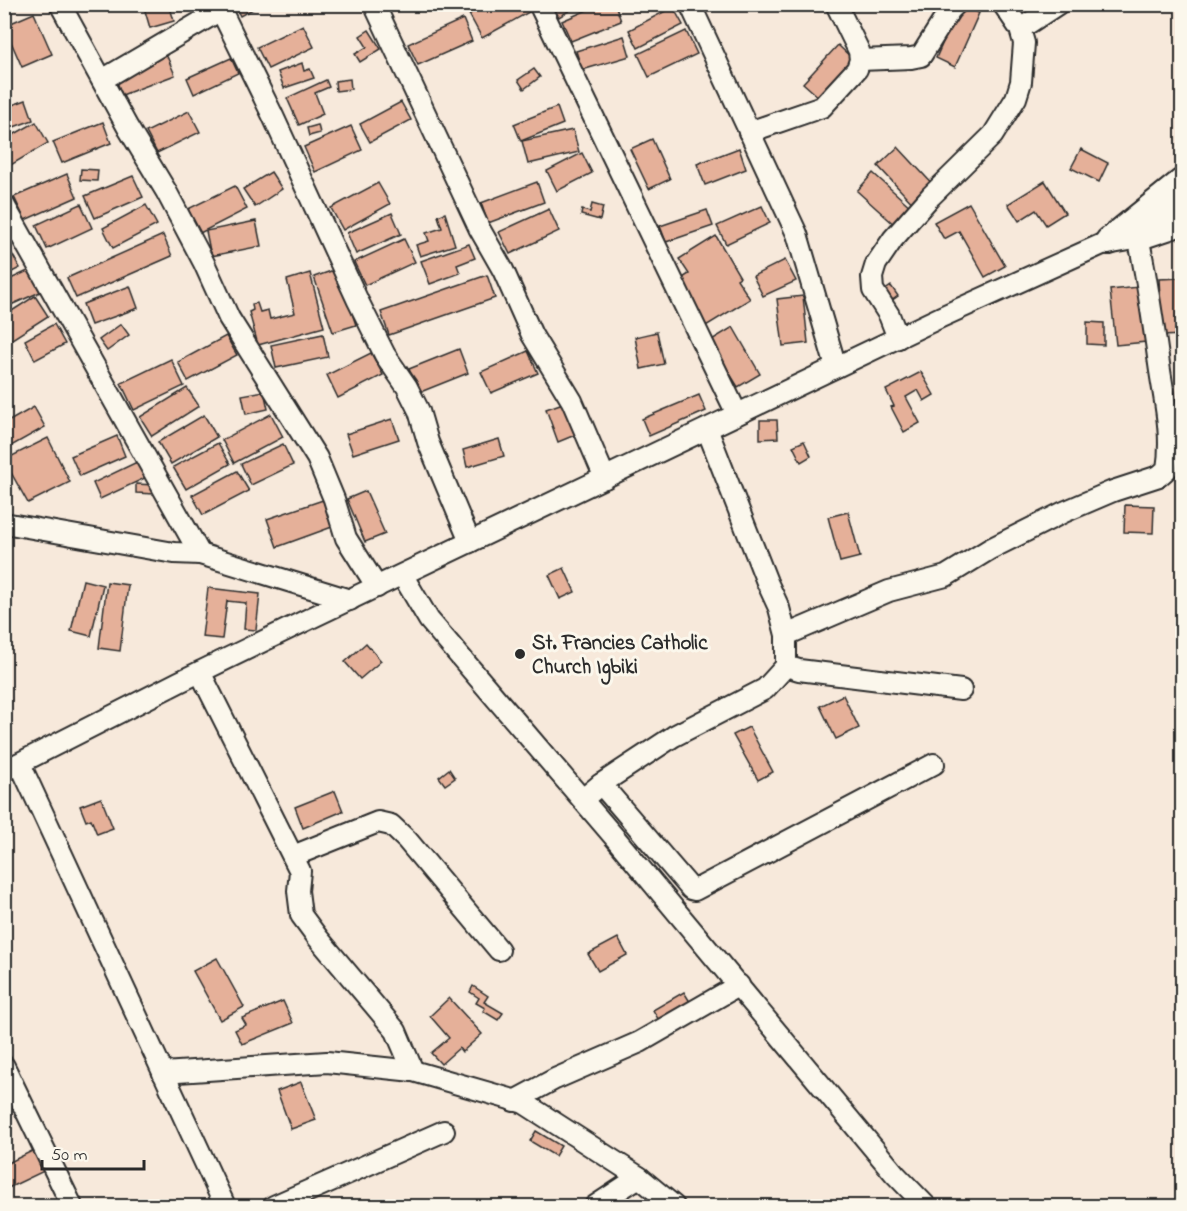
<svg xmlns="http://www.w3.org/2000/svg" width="1187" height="1211" viewBox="0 0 1187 1211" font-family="'Indie Flower',sans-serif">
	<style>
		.building { fill: #e5b099; stroke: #2b2b2b; stroke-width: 1.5 }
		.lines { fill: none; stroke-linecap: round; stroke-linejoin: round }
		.minor-casing { stroke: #2b2b2b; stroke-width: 24 }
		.major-casing { stroke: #2b2b2b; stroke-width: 30 }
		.minor { stroke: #fbf7ec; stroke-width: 20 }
		.major { stroke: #fbf7ec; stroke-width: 26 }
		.poi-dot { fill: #2b2b2b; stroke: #fbf7ec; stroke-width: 2 }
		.labels { text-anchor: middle; stroke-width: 6; stroke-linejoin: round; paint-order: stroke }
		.poi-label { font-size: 21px; font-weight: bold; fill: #2b2b2b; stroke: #fbf7ec; text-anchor: start }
	</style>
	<rect width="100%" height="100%" fill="#f7e9db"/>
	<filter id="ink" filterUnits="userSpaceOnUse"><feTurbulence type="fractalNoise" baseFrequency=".0167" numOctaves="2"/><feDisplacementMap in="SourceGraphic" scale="12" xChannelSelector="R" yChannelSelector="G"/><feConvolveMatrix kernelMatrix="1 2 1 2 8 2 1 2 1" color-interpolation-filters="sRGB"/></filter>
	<g filter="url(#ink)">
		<g class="building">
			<polygon points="143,4 169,4 174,21 150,28"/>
			<polygon points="234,4 262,4 240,16"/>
			<polygon points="487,4 525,4 529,12 482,38 469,14"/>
			<polygon points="552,4 580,4 559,17"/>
			<polygon points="601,4 615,4 621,21 571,41 562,21"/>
			<polygon points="960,4 979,13 955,67 936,58"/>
			<polygon points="673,7 683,25 638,48 629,30"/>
			<polygon points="34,13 52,54 22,67 4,26"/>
			<polygon points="463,19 472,41 418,65 408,44"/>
			<polygon points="303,25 314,47 268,69 257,47"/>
			<polygon points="369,30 381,49 360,62 355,54 367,47 360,36"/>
			<polygon points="686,31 697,54 649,77 638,54"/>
			<polygon points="624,36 630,56 582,70 576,51"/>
			<polygon points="838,45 855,61 821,99 803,83"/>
			<polygon points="166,54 175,75 122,95 114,74"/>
			<polygon points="231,58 238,73 194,94 187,78"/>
			<polygon points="302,63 304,71 310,69 314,78 284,88 278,72"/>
			<polygon points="534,69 540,77 524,89 518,80"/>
			<polygon points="350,79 351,89 336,91 335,81"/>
			<polygon points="326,80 329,87 315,93 323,114 299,125 287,98"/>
			<polygon points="26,100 33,120 11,128 4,108"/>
			<polygon points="401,102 411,120 370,142 360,124"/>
			<polygon points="557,107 563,124 521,141 514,124"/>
			<polygon points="189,111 200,132 157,153 146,132"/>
			<polygon points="36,122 48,143 4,169 4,140"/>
			<polygon points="103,122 111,143 62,163 53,142"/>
			<polygon points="318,125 320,133 309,136 307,128"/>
			<polygon points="351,126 362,150 315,172 304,147"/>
			<polygon points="573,130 579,152 528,164 522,141"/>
			<polygon points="652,139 670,179 649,189 630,149"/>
			<polygon points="898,147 937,189 916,207 878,166"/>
			<polygon points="739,148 746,169 705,185 697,164"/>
			<polygon points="1081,149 1108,163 1099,182 1071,168"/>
			<polygon points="582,153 592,173 557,191 547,171"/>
			<polygon points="81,169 98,170 97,181 80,180"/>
			<polygon points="271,172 282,189 255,207 243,189"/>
			<polygon points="873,173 913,209 897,227 857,191"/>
			<polygon points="67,174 77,197 25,220 14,197"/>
			<polygon points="133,176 143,197 95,218 85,196"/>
			<polygon points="1045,181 1065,213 1046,225 1036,210 1019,221 1008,204"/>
			<polygon points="537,182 544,202 488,223 481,203"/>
			<polygon points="378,183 390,204 343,230 331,208"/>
			<polygon points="235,186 247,209 200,233 188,209"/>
			<polygon points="969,203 1005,266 985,277 959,231 944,239 934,222"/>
			<polygon points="81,204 92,228 47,249 36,225"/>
			<polygon points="592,204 603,207 600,220 581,215 582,210 590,212"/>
			<polygon points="146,205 157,225 113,248 103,228"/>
			<polygon points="762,206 770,223 726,244 717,226"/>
			<polygon points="549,209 559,231 510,254 499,232"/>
			<polygon points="707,210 713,226 666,242 660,226"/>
			<polygon points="392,213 401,234 356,254 347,233"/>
			<polygon points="445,213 455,245 420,256 416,245 429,241 426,233 442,228 438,216"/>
			<polygon points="256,221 261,246 211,256 206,231"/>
			<polygon points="163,235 172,256 76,298 67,278"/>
			<polygon points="716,236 740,277 737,279 750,299 701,329 678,281 689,274 679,259"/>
			<polygon points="404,239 415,262 365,285 354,262"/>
			<polygon points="469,244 475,258 457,265 460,273 430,284 421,261"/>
			<polygon points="7,245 20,268 4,276 4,246"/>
			<polygon points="785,260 796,281 763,296 753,276"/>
			<polygon points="337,269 356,325 333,332 314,277"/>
			<polygon points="30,270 40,292 4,308 4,282"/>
			<polygon points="310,273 324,327 258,345 249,312 253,310 252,304 257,303 260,312 268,310 270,319 295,313 287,280"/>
			<polygon points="487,275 495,298 389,335 381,312"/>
			<polygon points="1182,278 1182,335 1162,336 1159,279"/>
			<polygon points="130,286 138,308 91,325 83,304"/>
			<polygon points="891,286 898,296 891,301 884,291"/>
			<polygon points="1139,287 1146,342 1116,345 1110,290"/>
			<polygon points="35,296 48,316 6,343 4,316"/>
			<polygon points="803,296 808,343 783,346 777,299"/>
			<polygon points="1087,322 1104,323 1104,345 1087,344"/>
			<polygon points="54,324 65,344 35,360 25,340"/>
			<polygon points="121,324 129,335 107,351 99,340"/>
			<polygon points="733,327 760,374 738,387 710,341"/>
			<polygon points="657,332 664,364 641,369 635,337"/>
			<polygon points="323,334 328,357 276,368 271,345"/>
			<polygon points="226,336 237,355 188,381 178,362"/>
			<polygon points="459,349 468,373 418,393 409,369"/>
			<polygon points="528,351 538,373 491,393 481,372"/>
			<polygon points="371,353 383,375 338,398 327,375"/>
			<polygon points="171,359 184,386 134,410 121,383"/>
			<polygon points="921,372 934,395 924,401 918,390 906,397 920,423 904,432 891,407 894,406 886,390"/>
			<polygon points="187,388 199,406 152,436 140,417"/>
			<polygon points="264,391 268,409 246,414 242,395"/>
			<polygon points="699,395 706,411 649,436 642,419"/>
			<polygon points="563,403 575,435 558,442 546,409"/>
			<polygon points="34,407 45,427 4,450 4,424"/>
			<polygon points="271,414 283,437 234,463 222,440"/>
			<polygon points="204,415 217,437 171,464 158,442"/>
			<polygon points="392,419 399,439 353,454 346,434"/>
			<polygon points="760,420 777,420 778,438 760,439"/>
			<polygon points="117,436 125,456 80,476 71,456"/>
			<polygon points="48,438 70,482 28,503 4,460"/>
			<polygon points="499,439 504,456 467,467 463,450"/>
			<polygon points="804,441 811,456 801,462 793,446"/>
			<polygon points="218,443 230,464 186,489 173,467"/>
			<polygon points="283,444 293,465 251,485 241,464"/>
			<polygon points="137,462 145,478 100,499 93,483"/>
			<polygon points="237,471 249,491 203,515 192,495"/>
			<polygon points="136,484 154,485 154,494 136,493"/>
			<polygon points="366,491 385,534 365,542 347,499"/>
			<polygon points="323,500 332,527 277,547 267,519"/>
			<polygon points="1125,505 1154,506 1153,533 1124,532"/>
			<polygon points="848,512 860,557 840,562 828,517"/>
			<polygon points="564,568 575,592 560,599 549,575"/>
			<polygon points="83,580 103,585 91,636 71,631"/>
			<polygon points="107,582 128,585 120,651 99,648"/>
			<polygon points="208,588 260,594 256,630 244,629 246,603 227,601 222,639 202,637"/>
			<polygon points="366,643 381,661 360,679 345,662"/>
			<polygon points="843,695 859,728 836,739 820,706"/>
			<polygon points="749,727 773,772 758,780 733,735"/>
			<polygon points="449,769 455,778 445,785 439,777"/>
			<polygon points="335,791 343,811 303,828 295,807"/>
			<polygon points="101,798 113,828 97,834 91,819 86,821 80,806"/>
			<polygon points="618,938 627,955 598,971 588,954"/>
			<polygon points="217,958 244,1007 220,1020 193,971"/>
			<polygon points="473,986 488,996 484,1002 503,1013 498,1020 483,1011 485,1008 476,1003 479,998 470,992"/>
			<polygon points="684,992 692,1005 661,1024 653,1010"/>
			<polygon points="449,998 482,1034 462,1052 459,1048 441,1064 431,1053 449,1038 430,1016"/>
			<polygon points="283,1001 293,1023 242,1044 235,1030 246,1025 242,1018"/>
			<polygon points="301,1082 316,1120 291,1129 277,1091"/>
			<polygon points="536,1131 561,1146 555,1156 530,1141"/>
			<polygon points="36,1149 46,1170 4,1190 4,1165"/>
		</g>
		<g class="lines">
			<g class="minor-casing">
				<g id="minor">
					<polyline points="60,4 128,128 166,191 204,263 229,318 317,458 334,499 346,538 377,587"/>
					<polyline points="218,4 272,114 358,301 385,355 407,387 419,411 428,442 470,542"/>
					<polyline points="374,4 479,228 503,270 532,335 572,401 605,478"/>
					<polyline points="539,4 737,414"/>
					<polyline points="690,4 797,234 836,367"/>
					<polyline points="1020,29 1058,4"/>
					<polyline points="860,60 911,58 921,56 950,10 956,4"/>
					<polyline points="102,80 221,10"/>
					<polyline points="749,132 822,107 857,69 860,60 859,51 836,4"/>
					<polyline points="4,205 200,554"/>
					<polyline points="898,338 889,315 873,290 872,277 876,264 893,239 931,196 993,135 1016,98 1021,82 1024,43 1020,29 1003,4"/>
					<polyline points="4,523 174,553 200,554 350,600"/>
					<polyline points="403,576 429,620 616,839 895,1174 926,1206"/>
					<path d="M786,635L889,591L946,576L990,549L1064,512L1113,491L1159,476L1167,469C1173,433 1164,400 1159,364C1153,321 1147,278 1138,236"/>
					<polyline points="786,666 799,670 961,690"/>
					<polyline points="200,672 300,871 298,891 301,915 318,938 396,1031 413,1071"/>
					<polyline points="20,764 225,1206"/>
					<polyline points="4,771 179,682 315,616 941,317 1109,241 1182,203"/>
					<polyline points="601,784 691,889 695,890 934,764"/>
					<polyline points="583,799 601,784 674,736 765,689 786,666 786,635 779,608 767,582 707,429"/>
					<polyline points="293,856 378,822 391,825 407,840 499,950"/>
					<polyline points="4,1066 72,1206"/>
					<polyline points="163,1073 327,1062 413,1071 524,1103 639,1177"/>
					<polyline points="514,1101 555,1079 640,1042 739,985"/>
					<polyline points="274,1206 444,1131"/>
					<polyline points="595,1206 639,1177 674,1206"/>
				</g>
			</g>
			<g class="major-casing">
				<g id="major">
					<polyline points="1112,240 1146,234 1182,222"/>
					<polyline points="1109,241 1182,182"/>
				</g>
			</g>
			<use href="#minor" class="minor"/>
			<use href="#major" class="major"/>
		</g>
	</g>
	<circle class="poi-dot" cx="520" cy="654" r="6"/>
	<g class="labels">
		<g class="poi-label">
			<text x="532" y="649">St. Francies Catholic<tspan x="532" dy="24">Church Igbiki</tspan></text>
		</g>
	</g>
	<rect width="1187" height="1211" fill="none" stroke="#fbf7ec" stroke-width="24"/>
	<rect x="12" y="12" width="1163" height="1187" fill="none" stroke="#2b2b2b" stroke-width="2" filter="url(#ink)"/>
	<path d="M42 1160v9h102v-9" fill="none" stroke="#2b2b2b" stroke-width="3"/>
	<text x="51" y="1160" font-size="18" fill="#2b2b2b" stroke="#fbf7ec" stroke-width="4.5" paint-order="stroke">50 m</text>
</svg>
